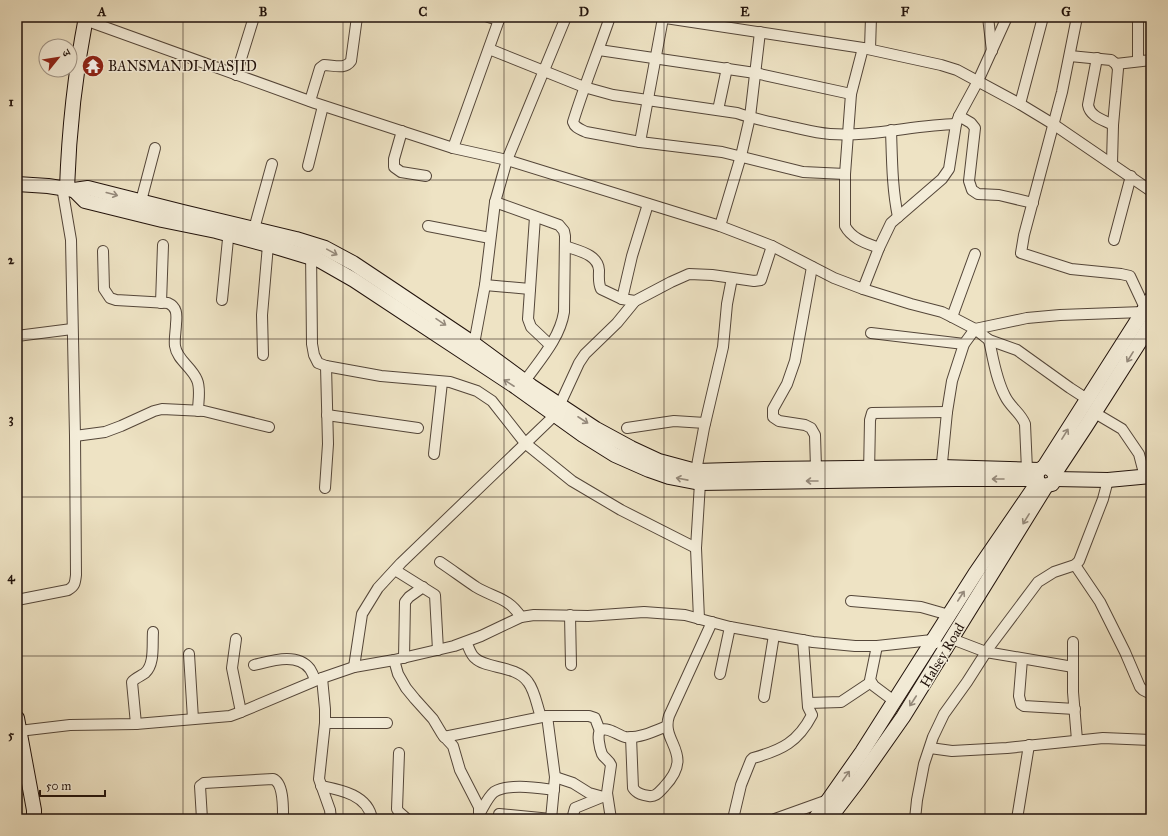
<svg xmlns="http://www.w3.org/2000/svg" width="1168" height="836" viewBox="0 0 1168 836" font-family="'IM FELL Great Primer','Noto Serif Devanagari',serif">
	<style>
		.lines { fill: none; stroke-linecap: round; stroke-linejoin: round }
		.street-casing { stroke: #544639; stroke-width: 12 }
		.secondary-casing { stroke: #21120b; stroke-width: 16 }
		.street { stroke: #f4edd9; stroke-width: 10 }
		.secondary { stroke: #f4edd9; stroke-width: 14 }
		.oneway { stroke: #958a7c }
		.grid { fill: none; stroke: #21120b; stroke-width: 1; stroke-opacity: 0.55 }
		.labels { text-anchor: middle; stroke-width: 3; stroke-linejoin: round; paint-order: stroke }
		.poi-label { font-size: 14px; fill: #21120b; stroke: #f4edd9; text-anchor: start }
		.street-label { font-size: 14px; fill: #21120b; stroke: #f4edd9 }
		.neatline { fill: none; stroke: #21120b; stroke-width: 1.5 }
		.grid-label { font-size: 13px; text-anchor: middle; font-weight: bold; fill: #21120b }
	</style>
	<rect width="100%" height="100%" fill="#eee3c4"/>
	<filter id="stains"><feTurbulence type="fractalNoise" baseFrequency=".005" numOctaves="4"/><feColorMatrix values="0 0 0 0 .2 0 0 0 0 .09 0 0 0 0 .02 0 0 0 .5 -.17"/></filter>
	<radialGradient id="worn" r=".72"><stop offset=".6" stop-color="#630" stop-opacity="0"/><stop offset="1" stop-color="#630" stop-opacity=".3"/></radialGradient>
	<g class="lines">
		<g class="street-casing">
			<g id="street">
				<polyline points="488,17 499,20"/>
				<path d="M610,17C598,52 584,86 573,122C575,128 580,129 586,132L640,142L722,152L803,172L845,174"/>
				<polyline points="659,17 863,48 941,65 957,70 1020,104 1053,124 1151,191"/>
				<polyline points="988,17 992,51"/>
				<polyline points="1077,17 1062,92 1024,235 1021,253 1071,269 1121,274 1130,276 1145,308"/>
				<polyline points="1138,17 1138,61"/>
				<polyline points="85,20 315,103 453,148 507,160 720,226 772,246 834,278 863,289 879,248 891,223 942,179 949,169 956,124 959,116 978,81 1007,17"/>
				<path d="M863,48L851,94L845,174V226C852,239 866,243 879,248"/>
				<path d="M489,49L584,87L613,95L737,113C754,119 771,122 788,126C802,129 816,133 830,134C872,137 914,125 956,124"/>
				<polyline points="870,49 871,17"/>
				<polyline points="599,50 755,73 851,94"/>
				<polyline points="1070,56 1111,60 1116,64 1118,69 1113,125 1112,163"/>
				<path d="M1097,58L1088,105C1090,117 1104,120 1113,125"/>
				<polyline points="1116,64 1151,60"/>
				<polyline points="236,75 254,17"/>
				<path d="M310,101L320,68L324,65C333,65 345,70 351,61L357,17"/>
				<polyline points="1020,104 1043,17"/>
				<polyline points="718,110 727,68"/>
				<polyline points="959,116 971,123 975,128 969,181 972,190 978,194 999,195 1033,203"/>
				<path d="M891,130C892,159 892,188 898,217"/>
				<polyline points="402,131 394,159 394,167 401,172 426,176"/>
				<polyline points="640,142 663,18"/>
				<polyline points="453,148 500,17"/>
				<polyline points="308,166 323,106"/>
				<polyline points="141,201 155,148"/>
				<path d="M495,202L559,225L564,231L565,236L564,312C560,338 540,360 525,381"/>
				<polyline points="535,217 528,319 531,327 550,345"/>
				<polyline points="428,226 490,238"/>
				<polyline points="720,226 741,156 750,117 760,32"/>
				<polyline points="254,229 272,164"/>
				<polyline points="1114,240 1131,176"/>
				<path d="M565,246C578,251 598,254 599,270C599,277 598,283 601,289L622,299L635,301L671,282L689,274L712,275L754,281L761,280L772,246"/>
				<path d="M103,251L104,289L110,298L116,300L168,303C177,307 177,314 176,324C176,330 174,339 175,346C177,360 192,367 197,380C201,389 198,401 198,411"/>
				<polyline points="311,251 312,344 314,355 318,363 326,366 381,376 450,382 477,391 492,401 525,443 572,481 621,510 696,548"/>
				<polyline points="812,267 795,361 787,384 773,409 773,417 779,421 805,425 811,428 815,435 816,468"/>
				<polyline points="485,285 530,289"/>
				<polyline points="863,289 911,304 942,312 952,317 975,329 989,340 1017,350 1070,388 1087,399"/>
				<polyline points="622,299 632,256 648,204"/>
				<polyline points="222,300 229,229"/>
				<polyline points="161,303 163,245"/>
				<polyline points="952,317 975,254"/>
				<polyline points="871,333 964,344"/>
				<polyline points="17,336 72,329"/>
				<path d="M989,340C993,358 996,379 1005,396C1010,407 1021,413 1025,424L1027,470"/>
				<polyline points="474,344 485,285 495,202 507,160 566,17"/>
				<polyline points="263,355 262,315 268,245"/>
				<polyline points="1095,413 1122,429 1139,454 1145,477"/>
				<polyline points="327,415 418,428"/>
				<polyline points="627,428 674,421 705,423"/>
				<polyline points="75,436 105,432 121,426 154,411 162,409 204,411 269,427"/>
				<polyline points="434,454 442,382"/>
				<polyline points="941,473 947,412 952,381 964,344 975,329 1027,318 1060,315 1143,312"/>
				<polyline points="869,474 870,420 872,413 947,412"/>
				<polyline points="325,488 328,444 326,366"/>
				<path d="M440,562C452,570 464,579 476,587C494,598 508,597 521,617"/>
				<polyline points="1075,565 1100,602 1125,652 1140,687 1143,690 1151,694"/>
				<polyline points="395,570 435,595 438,650"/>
				<path d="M17,600L68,590C75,586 75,583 76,575L75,436L71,240L62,187"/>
				<polyline points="851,601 921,607 949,615"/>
				<polyline points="570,615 571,665"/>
				<polyline points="699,619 696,548 700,483 696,471 704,428 723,347 727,304 732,278"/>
				<polyline points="236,639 232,668 241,712"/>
				<polyline points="952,639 986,652 1073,667"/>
				<path d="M466,642C469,647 470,654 475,658C486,669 516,665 528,682C535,691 537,706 541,717"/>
				<polyline points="1073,642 1073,692 1077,740"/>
				<polyline points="877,646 870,680 874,686 894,701"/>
				<polyline points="189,654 193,719"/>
				<polyline points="404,658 405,602 409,597 423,587"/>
				<polyline points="1022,659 1019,696 1021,704 1024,706 1075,709"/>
				<polyline points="394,660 398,674 406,688 415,699 433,719 442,734 453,746 460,770 479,807 479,819"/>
				<path d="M254,665C271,661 297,652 310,669C312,672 314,677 315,680"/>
				<polyline points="354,667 362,614 378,588 401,563 555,415 579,363 585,354 617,323 635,301"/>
				<polyline points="720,674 730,627"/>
				<polyline points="322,678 325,709 325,723 319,779 330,810 331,819"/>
				<polyline points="764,697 774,635"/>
				<polyline points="808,703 841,702 871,682"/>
				<polyline points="547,716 555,777 551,819"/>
				<polyline points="325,723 387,723"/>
				<path d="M136,724L132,682C135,678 141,676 145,673C155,664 152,645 153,632"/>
				<polyline points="19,731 70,725 136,724 230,716 241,712 322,678 354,667 394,660 454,646 481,636 521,617 534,615 588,616 644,612 685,615 730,627 813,642 855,646 877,646 932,640 936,643"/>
				<polyline points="444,737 547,716 589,716 595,718 600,731"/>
				<path d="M631,737L633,788C637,794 643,795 649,796C656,797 659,792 664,787C696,753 660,743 669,716L712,622"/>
				<polyline points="930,748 952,751 1007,748 1103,738 1151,740"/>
				<polyline points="399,753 397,809 399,812 407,819"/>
				<polyline points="555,777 573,783 589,793 607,798"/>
				<path d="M321,786C341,790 368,795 372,819"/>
				<path d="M480,813C484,806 488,797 494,792C508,783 538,788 554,790"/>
				<polyline points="499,814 551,819"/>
				<path d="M202,819L200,786L204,783L273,779C284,783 283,809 283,819"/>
				<polyline points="572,819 575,808 602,797"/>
				<path d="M611,819L607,793L611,765C609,760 604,758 602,754C600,749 596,733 601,730C608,727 618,735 625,737C638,739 655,731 667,726"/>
				<path d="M733,819L741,785L751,760L753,758C782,750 798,742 812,715L808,707L803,640"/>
				<polyline points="775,819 828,800"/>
				<polyline points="915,819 917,800 924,764 933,737 944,714 967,682 990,646 1038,582 1054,572 1075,565 1079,561 1103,499 1108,480"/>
				<polyline points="1017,819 1029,745"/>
			</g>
		</g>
		<g class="secondary-casing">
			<g id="secondary">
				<path d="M17,184L48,186L74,190L88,188L183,212L296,239L325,248L353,263L395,291L474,344L531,386L596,429L631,448L659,461L696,471L766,469L941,467L1039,470L1044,467C1054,468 1058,476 1052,484L1043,486C1036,482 1035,476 1039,470"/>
				<path d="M67,188C69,130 75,74 86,17"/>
				<polyline points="74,190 85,201 162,220 216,231 276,247 319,260 354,280 516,387 583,435 615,455 649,470 669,477 700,483 955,479 1037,479"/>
				<polyline points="1044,467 1151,299"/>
				<polyline points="1055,473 1086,426 1151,324"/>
				<polyline points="1055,479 1108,480 1151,476"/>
				<polyline points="17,718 34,810 34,819"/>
				<polyline points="815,819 862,752 975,574 1038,482"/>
				<polyline points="829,819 858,781 903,717 1046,486"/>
			</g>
		</g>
		<use href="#street" class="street"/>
		<use href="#secondary" class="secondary"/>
	</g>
	<defs><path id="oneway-shaft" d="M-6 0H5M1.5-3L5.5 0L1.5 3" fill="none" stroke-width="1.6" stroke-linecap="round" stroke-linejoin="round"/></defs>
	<g class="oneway">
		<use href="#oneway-shaft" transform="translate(112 194) rotate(15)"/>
		<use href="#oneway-shaft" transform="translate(332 252) rotate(29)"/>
		<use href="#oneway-shaft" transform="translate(441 322) rotate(34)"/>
		<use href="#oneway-shaft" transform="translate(1130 357) rotate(122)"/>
		<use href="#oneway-shaft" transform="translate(509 383) rotate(-147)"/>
		<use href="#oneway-shaft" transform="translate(583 420) rotate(33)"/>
		<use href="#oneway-shaft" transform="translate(1065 434) rotate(-58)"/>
		<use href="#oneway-shaft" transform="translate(682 479) rotate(-169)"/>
		<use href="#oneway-shaft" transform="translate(998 479) rotate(-180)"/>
		<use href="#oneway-shaft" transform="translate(812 481) rotate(-180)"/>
		<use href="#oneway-shaft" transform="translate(1026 519) rotate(122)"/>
		<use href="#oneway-shaft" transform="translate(961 596) rotate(-57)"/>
		<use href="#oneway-shaft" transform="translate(913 701) rotate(123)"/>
		<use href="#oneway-shaft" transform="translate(846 776) rotate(-55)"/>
	</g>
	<path class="grid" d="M183,17V819M343,17V819M504,17V819M664,17V819M825,17V819M985,17V819M17,180H1151M17,339H1151M17,497H1151M17,656H1151"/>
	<defs>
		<g id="temple-disc" transform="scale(1.15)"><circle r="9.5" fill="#8f2418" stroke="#f4edd9"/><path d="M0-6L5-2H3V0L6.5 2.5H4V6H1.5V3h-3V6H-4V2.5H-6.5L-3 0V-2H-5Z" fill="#fff"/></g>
	</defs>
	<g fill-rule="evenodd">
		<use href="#temple-disc" x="93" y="66"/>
	</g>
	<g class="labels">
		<g class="poi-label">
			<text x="108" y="71">BANSMANDI MASJID</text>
		</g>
		<g class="street-label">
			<text transform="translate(942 655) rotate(-59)" y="5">Halsey Road</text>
		</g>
	</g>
	<rect width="1168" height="836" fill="none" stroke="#eee3c4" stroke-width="44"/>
	<g transform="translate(58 58) rotate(60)"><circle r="19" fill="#f4edd9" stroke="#a09587"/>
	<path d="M0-3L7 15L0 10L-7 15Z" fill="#8f2418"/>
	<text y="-6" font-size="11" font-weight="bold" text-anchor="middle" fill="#21120b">उ</text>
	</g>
	<path d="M40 790v6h65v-6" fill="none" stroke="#21120b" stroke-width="2"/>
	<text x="46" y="790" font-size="12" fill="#21120b" stroke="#f4edd9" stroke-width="3" paint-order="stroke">50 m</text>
	<rect x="22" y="22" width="1124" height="792" class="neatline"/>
	<g class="grid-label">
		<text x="102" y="16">A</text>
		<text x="263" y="16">B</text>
		<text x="423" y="16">C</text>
		<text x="584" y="16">D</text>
		<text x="745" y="16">E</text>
		<text x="905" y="16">F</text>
		<text x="1066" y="16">G</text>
		<text x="11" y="106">1</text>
		<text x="11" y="264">2</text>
		<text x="11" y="423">3</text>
		<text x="11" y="581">4</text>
		<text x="11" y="739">5</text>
	</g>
	<rect width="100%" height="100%" filter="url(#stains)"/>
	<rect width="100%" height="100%" fill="url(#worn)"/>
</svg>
